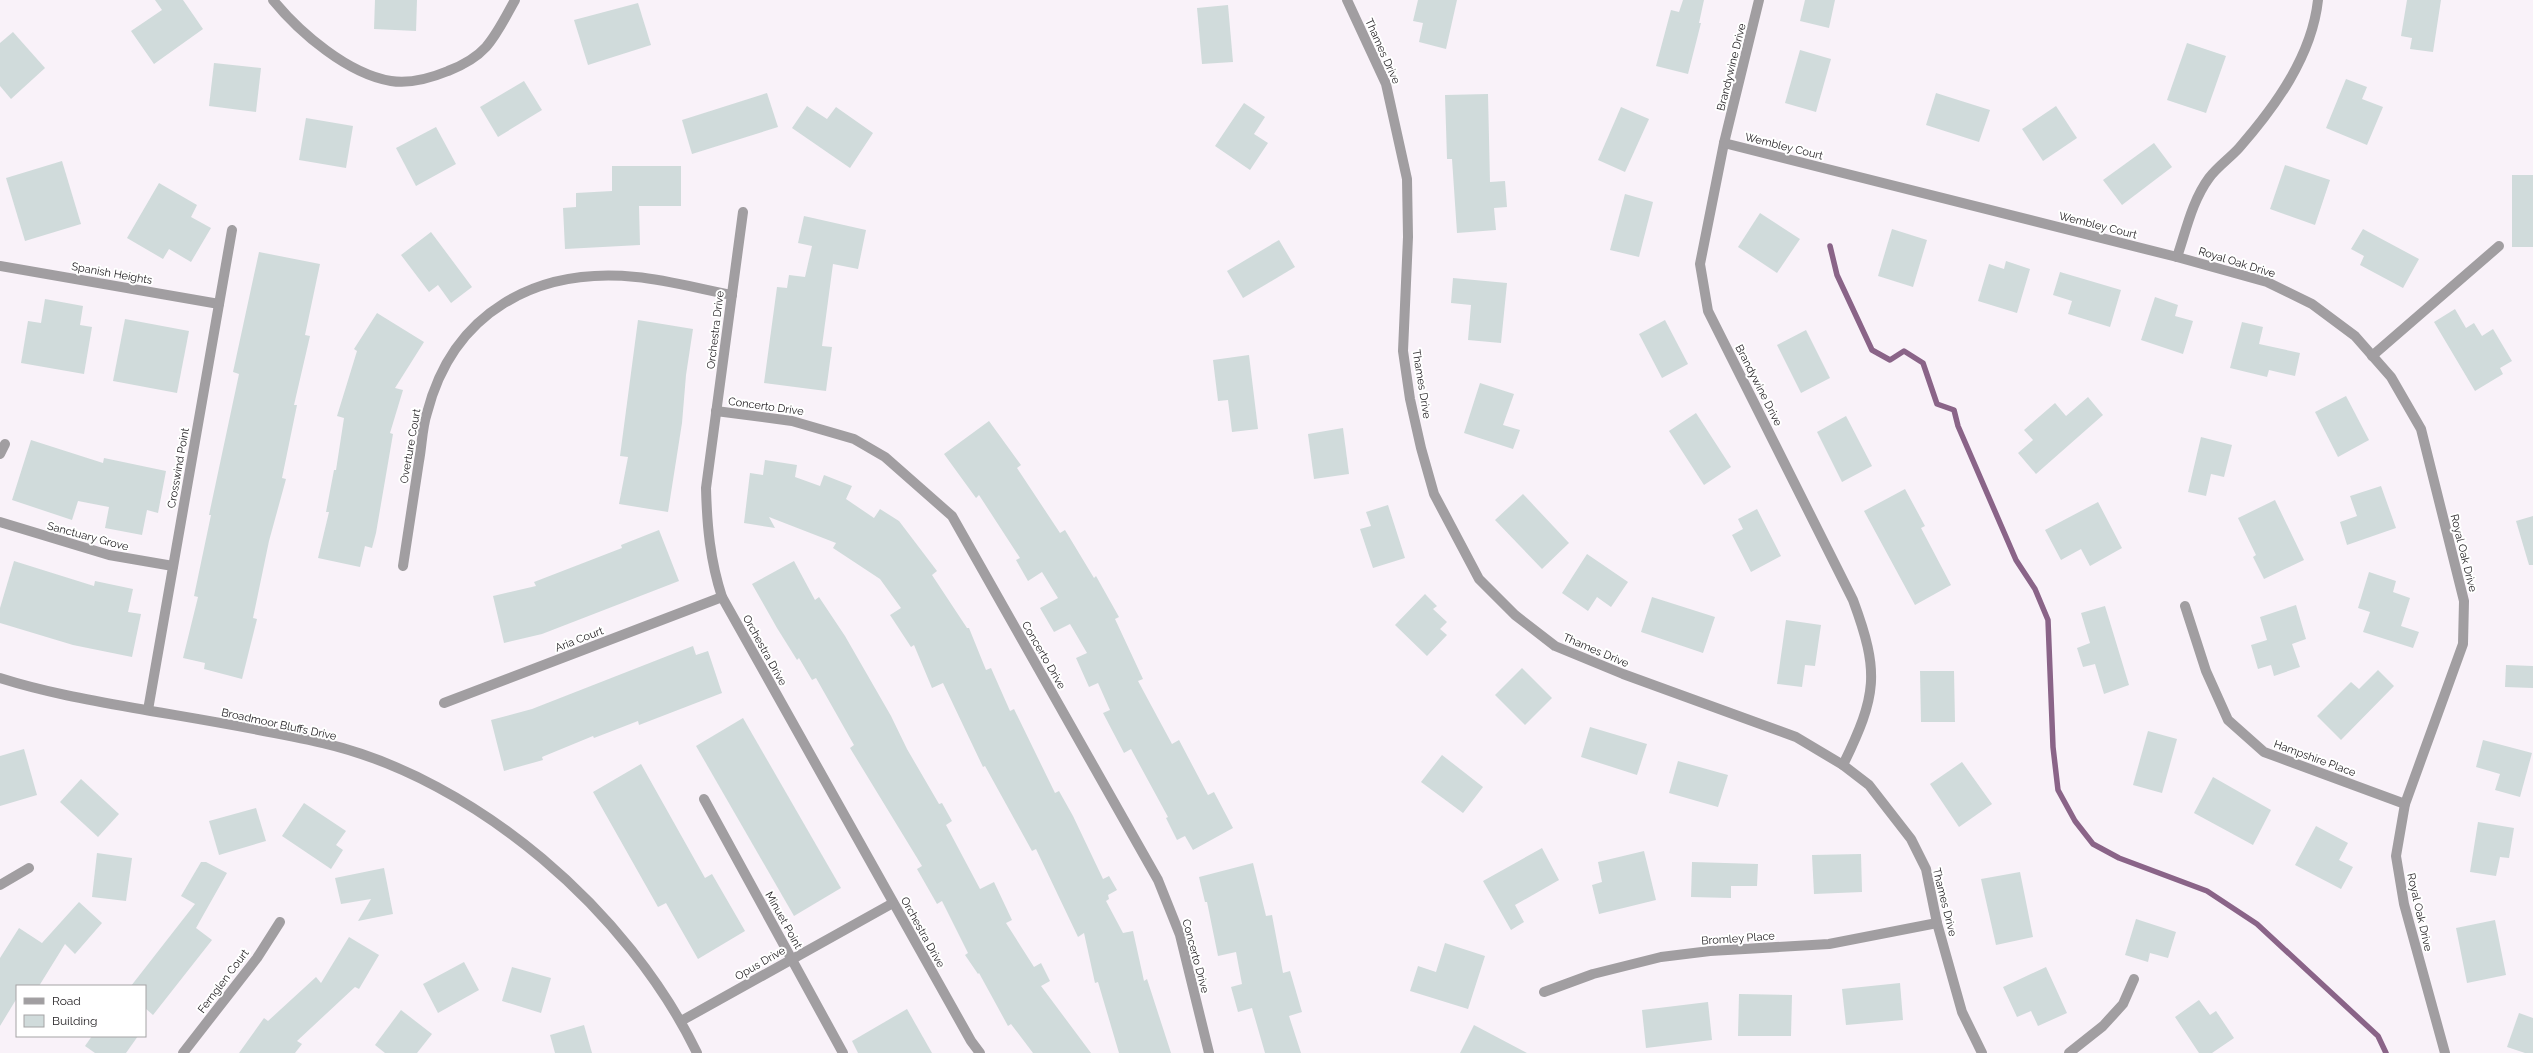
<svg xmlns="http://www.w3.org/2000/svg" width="2533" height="1053" viewBox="0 0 2533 1053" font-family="Raleway,sans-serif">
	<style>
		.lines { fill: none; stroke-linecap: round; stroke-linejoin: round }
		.stream { stroke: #8a6488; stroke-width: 5.5 }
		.building { fill: #d0dbdb }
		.minor { stroke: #a19ea1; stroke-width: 10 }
		.labels { text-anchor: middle; stroke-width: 4; stroke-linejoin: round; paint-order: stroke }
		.street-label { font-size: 11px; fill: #1e1b1e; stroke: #fff }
	</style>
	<rect width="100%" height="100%" fill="#f9f2f9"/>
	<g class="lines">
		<polyline class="stream" points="1830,246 1837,275 1872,350 1890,360 1904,351 1923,363 1937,404 1954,410 1958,426 2016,560 2035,589 2048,620 2053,747 2058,790 2075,821 2093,844 2119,858 2207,891 2257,924 2378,1036 2386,1053"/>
	</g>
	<g class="building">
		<polygon points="155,0 183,0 203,29 154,64 131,31 162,10"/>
		<polygon points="375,0 417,0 416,31 374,29"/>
		<polygon points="1418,0 1457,0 1446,49 1419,42 1423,23 1413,21"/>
		<polygon points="1683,0 1704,0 1699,23 1701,23 1688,74 1656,66 1671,10 1679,12"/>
		<polygon points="1805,0 1835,0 1829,28 1800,21"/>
		<polygon points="2407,0 2441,0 2433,52 2410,49 2412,38 2401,36"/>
		<polygon points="638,3 651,45 588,65 574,20"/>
		<polygon points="1228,5 1233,62 1202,64 1197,8"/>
		<polygon points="13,32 45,68 11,99 0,86 0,43"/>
		<polygon points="2187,43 2226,56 2206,113 2167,100"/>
		<polygon points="1800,50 1831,59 1816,112 1785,103"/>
		<polygon points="214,63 261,68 256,112 209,106"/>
		<polygon points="2346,79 2367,87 2362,99 2383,107 2367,145 2326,128"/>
		<polygon points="524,81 542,110 498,137 480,107"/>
		<polygon points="767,93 778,127 692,154 682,120"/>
		<polygon points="1936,93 1990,110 1979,142 1926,125"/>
		<polygon points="1488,94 1490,182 1505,181 1507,207 1494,208 1496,230 1457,233 1452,159 1447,159 1445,95"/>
		<polygon points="1244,103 1265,117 1254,134 1268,143 1250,170 1215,146"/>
		<polygon points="807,106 827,119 836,107 873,133 850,168 792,128"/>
		<polygon points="2056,106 2077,138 2043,161 2022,129"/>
		<polygon points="1621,107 1649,119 1625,172 1598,160"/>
		<polygon points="306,118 353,126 346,168 299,160"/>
		<polygon points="436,127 456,164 416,186 396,148"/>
		<polygon points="2154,143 2172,167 2122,205 2103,180"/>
		<polygon points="62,161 81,224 25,241 6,178"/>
		<polygon points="2285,165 2330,180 2315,225 2270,209"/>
		<polygon points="612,166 681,166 681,206 639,206 640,245 565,249 563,208 576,207 576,193 612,191"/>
		<rect x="2512" y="175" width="21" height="72"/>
		<polygon points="159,183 197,205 191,217 211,228 191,262 169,249 163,259 127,238"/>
		<polygon points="1625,194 1653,202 1639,257 1610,250"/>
		<polygon points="1760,213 1800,239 1777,273 1738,247"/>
		<polygon points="804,216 866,230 858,269 833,264 822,346 832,347 826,391 764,383 777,287 787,288 789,275 805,277 812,246 798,243"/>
		<polygon points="1892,229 1927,240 1913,287 1878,276"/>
		<polygon points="2363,229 2419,259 2403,288 2360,265 2364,256 2351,249"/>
		<polygon points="431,232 472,287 451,303 438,285 429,292 401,255"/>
		<polygon points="1279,240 1295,267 1243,298 1227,271"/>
		<polygon points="259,252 320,264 305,335 310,336 294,405 297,405 282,478 286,479 269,541 253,618 257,619 242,679 204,669 205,663 183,658 198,597 194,596 211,515 209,515 239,374 233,372"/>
		<polygon points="2006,261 2030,269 2017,313 1978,301 1989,264 2004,269"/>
		<polygon points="2060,272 2121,290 2110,327 2068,314 2072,301 2053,295"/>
		<polygon points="1453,278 1507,283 1501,343 1468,340 1471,305 1451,303"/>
		<polygon points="2155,297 2178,305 2175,316 2193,321 2183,354 2141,340"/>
		<polygon points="45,299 83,306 80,325 92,327 84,374 21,363 28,321 41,323"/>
		<polygon points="2455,309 2466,328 2474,323 2482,336 2493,329 2512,361 2500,368 2503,374 2475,391 2434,322"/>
		<polygon points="377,313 424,342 395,388 403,390 390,433 393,434 376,533 372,548 365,546 360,567 318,558 329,512 326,512 334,470 336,470 344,418 337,416 357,351 354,349"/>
		<polygon points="125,319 189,331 177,393 113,381"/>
		<polygon points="638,320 693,329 686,375 682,423 668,512 619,504 628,457 620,456"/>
		<polygon points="1665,320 1688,364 1662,378 1639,334"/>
		<polygon points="2242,322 2263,327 2259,344 2300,353 2295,376 2269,370 2267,377 2230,368"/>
		<polygon points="1806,330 1830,378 1801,393 1777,345"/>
		<polygon points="1249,355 1258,429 1232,432 1228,400 1218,401 1213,360"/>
		<polygon points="1480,383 1514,394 1503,425 1520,430 1513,449 1464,433"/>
		<polygon points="2346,396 2369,440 2338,457 2315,412"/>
		<polygon points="2088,397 2103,415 2036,474 2018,453 2033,440 2024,430 2055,403 2066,416"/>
		<polygon points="1696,413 1731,467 1704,485 1669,431"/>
		<polygon points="1846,416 1872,466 1842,482 1817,432"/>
		<polygon points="989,421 1021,465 1017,468 1060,533 1065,530 1094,578 1096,576 1119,617 1115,619 1143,679 1138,681 1172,744 1179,740 1208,795 1214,792 1233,828 1193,850 1185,836 1177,840 1166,818 1168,817 1131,749 1124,753 1103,713 1110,710 1098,683 1089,687 1076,658 1087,653 1070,624 1054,632 1040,608 1058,598 1042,572 1028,581 1016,560 1020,558 979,495 976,498 944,454"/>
		<polygon points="1343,428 1349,474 1314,479 1308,434"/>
		<polygon points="2201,437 2232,445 2224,477 2211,474 2206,496 2188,492"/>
		<polygon points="31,440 103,463 104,458 166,471 158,513 147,510 142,535 105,528 109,507 78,501 72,520 12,500"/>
		<polygon points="765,460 797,465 795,477 820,486 824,475 852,486 846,499 874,518 880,509 899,521 937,571 932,575 967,628 969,628 986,670 991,668 1010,711 1014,709 1055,793 1059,791 1073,816 1103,879 1109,876 1117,890 1108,895 1109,899 1106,901 1123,933 1133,931 1144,981 1147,979 1171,1053 1119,1053 1098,982 1095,983 1084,933 1078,937 1036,849 1032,851 985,766 983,767 943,683 932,688 914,645 911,647 890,615 901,608 880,579 833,548 836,543 769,517 775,528 744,523 750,473 763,475"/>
		<polygon points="2381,486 2396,528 2347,545 2340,522 2357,516 2350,496"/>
		<polygon points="1905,489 1925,526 1921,528 1951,585 1915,605 1864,511"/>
		<polygon points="1523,494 1569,543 1542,569 1495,520"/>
		<polygon points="2275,500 2304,560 2264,579 2253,557 2256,555 2238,518"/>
		<polygon points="2098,502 2122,548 2090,566 2081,549 2061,560 2045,530"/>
		<polygon points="1388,505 1405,558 1373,568 1360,529 1371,526 1366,512"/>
		<polygon points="1757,509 1781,556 1751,572 1732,535 1743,529 1738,519"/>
		<polygon points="2533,516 2533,565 2529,565 2516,521"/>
		<polygon points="659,530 679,581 542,634 504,643 493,596 536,586 534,582 622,548 621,545"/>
		<polygon points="1587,554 1628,582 1611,607 1597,597 1588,611 1562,593"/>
		<polygon points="14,561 94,586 95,581 133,589 128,612 141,614 132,657 73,645 0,623 0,608"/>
		<polygon points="794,561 815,600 819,597 845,636 891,716 907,749 939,804 942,803 952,821 946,825 980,889 994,882 1012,920 1006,923 1034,967 1041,963 1050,981 1041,986 1091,1053 1033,1053 1011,1024 1008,1026 979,973 978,974 965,955 968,953 942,901 937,904 917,869 922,866 850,748 854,745 816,678 812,680 799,658 797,660 777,628 752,584"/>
		<polygon points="2369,572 2396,581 2393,592 2410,598 2401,626 2419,632 2413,648 2363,632 2370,612 2358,608"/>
		<polygon points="1425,594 1437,606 1433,609 1447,622 1440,629 1447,635 1427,656 1395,625"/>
		<polygon points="1652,597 1715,617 1703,653 1641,632"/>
		<polygon points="2296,605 2306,639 2292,644 2300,667 2274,676 2271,665 2258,669 2251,645 2267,640 2260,617"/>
		<polygon points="2105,606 2129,685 2104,694 2095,664 2083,667 2077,648 2090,643 2081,613"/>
		<polygon points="1786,620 1821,625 1815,666 1805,665 1802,687 1777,684"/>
		<polygon points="693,646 696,655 708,651 722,693 639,725 638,721 594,738 593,736 542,757 543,760 504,771 491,720 532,709"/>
		<polygon points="2506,665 2533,666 2533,688 2505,687"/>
		<polygon points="1522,668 1552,698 1525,725 1495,695"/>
		<polygon points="2378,670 2394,686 2341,740 2317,716 2351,682 2359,689"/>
		<polygon points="1920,671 1954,671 1955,722 1921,722"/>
		<polygon points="743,718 841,888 794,916 696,746"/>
		<polygon points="1590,727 1647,744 1637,775 1581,757"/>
		<polygon points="2148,731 2177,739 2162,793 2133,785"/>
		<polygon points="2483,740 2532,753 2520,797 2495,790 2500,774 2476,767"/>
		<polygon points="24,749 37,795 0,806 0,756"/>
		<polygon points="1442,755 1483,787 1463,813 1421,782"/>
		<polygon points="1678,761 1728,775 1718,807 1669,793"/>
		<polygon points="1962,762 1992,804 1959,827 1930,784"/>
		<polygon points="641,764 705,878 712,874 745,931 698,959 666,903 658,907 593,792"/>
		<polygon points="2213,777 2271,810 2253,845 2194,813"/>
		<polygon points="81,779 119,814 98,837 60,802"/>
		<polygon points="304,803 346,831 336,845 343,850 331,869 282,836"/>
		<polygon points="256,808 266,841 219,855 209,821"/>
		<polygon points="2478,822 2514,828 2509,858 2500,857 2496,876 2470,872"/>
		<polygon points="2316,826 2348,843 2339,860 2353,867 2341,889 2295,865"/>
		<polygon points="1542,848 1559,880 1515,905 1524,922 1511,930 1483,881"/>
		<polygon points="1644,851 1656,900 1599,914 1592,885 1602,882 1598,862"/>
		<polygon points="97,853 132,858 126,901 92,897"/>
		<polygon points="1861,854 1862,892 1814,894 1812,855"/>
		<polygon points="201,862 206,862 227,873 196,928 212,940 153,1015 145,1008 145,986 131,986 195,904 181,896"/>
		<polygon points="1692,862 1758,864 1757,886 1731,886 1731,898 1691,897"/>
		<polygon points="1253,863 1266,916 1272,915 1283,973 1290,971 1302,1012 1289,1016 1301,1053 1265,1053 1252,1008 1238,1012 1231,987 1242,984 1236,952 1218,956 1207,902 1205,902 1199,877"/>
		<polygon points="384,868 393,914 358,921 371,899 341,904 335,878"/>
		<polygon points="2020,872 2033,937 1996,945 1981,879"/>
		<polygon points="79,902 102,923 75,954 65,944 39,986 17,986 17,998 0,1026 0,958 19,928 42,943"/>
		<polygon points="2136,919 2176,932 2168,958 2150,953 2148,962 2125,955"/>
		<polygon points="2495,920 2506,975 2467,983 2456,928"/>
		<polygon points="349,937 379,955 359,989 355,987 297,1041 302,1044 295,1053 239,1053 264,1018 268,1021 316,977 321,983"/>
		<polygon points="1445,943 1485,956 1468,1009 1410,991 1418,966 1436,972"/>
		<polygon points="464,962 479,990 438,1013 423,984"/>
		<polygon points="512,967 551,978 541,1013 502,1001"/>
		<polygon points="2046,967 2067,1013 2038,1026 2031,1011 2017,1017 2003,987"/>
		<polygon points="1900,983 1903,1020 1846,1025 1842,989"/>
		<polygon points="1739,994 1792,995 1791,1036 1738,1036"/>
		<polygon points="2199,1000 2210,1015 2216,1011 2234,1038 2212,1053 2199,1053 2175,1017"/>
		<polygon points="1708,1002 1712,1040 1646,1048 1642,1010"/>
		<polygon points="907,1009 932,1053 858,1053 852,1041"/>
		<polygon points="401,1010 432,1034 417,1053 385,1053 375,1045"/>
		<polygon points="2519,1013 2533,1018 2533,1053 2525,1053 2507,1047"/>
		<polygon points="584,1025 592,1053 555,1053 550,1035"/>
		<polygon points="1474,1025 1527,1053 1460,1053"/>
		<polygon points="92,1036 138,1036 126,1053 95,1053 85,1046"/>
	</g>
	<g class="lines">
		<g class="minor">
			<path d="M273,0C300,33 348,74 391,81C410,84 431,78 448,71C461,66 476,58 486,47C498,33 506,16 515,0"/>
			<polyline points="1347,0 1386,84 1407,179 1408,237 1403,351 1410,399 1421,448 1434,494 1479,579 1515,615 1555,646 1623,674 1796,737 1843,765 1869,785 1911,839 1926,869 1937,923 1962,1012 1982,1053"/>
			<path d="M1759,0L1724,143L1700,264L1708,311L1853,600C1880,673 1877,695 1843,765"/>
			<polyline points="1724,143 2177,257 2267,282 2312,304 2355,336 2391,377 2421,429 2464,601 2463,644 2405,804 2396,856 2404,904 2445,1053"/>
			<path d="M743,212L706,488C707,526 710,560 722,597L971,1041L980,1053"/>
			<path d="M2177,257C2186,231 2192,201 2209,178C2217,167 2230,158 2239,148C2275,107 2312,56 2318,0"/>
			<polyline points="0,266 219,304"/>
			<polyline points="2372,356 2499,246"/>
			<polyline points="716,411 792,421 854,439 885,457 952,516 1158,880 1180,935 1209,1053"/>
			<polyline points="0,454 5,444"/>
			<polyline points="0,522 109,555 173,566"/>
			<path d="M403,566C408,531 414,496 419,461C422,445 422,428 427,413C453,312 536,267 636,277C668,280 700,289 732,295"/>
			<polyline points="2185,606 2206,671 2228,720 2264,752 2405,804"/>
			<path d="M0,678C44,692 89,700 134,708C197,719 261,729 323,743C477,779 629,912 697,1053"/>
			<polyline points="444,703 722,597"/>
			<polyline points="148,710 232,230"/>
			<polyline points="704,799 843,1053"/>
			<polyline points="0,885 29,868"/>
			<polyline points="1544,992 1593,974 1661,957 1710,951 1829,944 1937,923"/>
			<polyline points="681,1021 893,903"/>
			<polyline points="183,1053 257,958 280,922"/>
			<polyline points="2069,1053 2103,1026 2123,1004 2134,979"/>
		</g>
	</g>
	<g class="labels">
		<g class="street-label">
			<text transform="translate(1383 51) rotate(66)" y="4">Thames Drive</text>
			<text transform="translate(1731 67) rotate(-76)" y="4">Brandywine Drive</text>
			<text transform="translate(1784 146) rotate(14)" y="4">Wembley Court</text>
			<text transform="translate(2098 225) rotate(14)" y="4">Wembley Court</text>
			<text transform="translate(2237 262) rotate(17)" y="4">Royal Oak Drive</text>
			<text transform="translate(112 273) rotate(10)" y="4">Spanish Heights</text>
			<text transform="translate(715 330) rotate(-83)" y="4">Orchestra Drive</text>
			<text transform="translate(1422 384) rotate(81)" y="4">Thames Drive</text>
			<text transform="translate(1759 385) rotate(63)" y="4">Brandywine Drive</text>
			<text transform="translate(766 406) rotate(8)" y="4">Concerto Drive</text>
			<text transform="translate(410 446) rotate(-80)" y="4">Overture Court</text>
			<text transform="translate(178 468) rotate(-80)" y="4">Crosswind Point</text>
			<text transform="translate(88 536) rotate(15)" y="4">Sanctuary Grove</text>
			<text transform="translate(2464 553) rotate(76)" y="4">Royal Oak Drive</text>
			<text transform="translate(579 639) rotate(-21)" y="4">Aria Court</text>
			<text transform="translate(765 650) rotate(61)" y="4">Orchestra Drive</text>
			<text transform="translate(1596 650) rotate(23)" y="4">Thames Drive</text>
			<text transform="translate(1044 655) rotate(60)" y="4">Concerto Drive</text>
			<text transform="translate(279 724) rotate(12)" y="4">Broadmoor Bluffs Drive</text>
			<text transform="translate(2315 758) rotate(20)" y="4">Hampshire Place</text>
			<text transform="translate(1945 902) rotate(76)" y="4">Thames Drive</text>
			<text transform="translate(2420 912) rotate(77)" y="4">Royal Oak Drive</text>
			<text transform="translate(784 920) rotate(61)" y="4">Minuet Point</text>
			<text transform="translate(923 932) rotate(61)" y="4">Orchestra Drive</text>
			<text transform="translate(1738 938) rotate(-4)" y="4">Bromley Place</text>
			<text transform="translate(1196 956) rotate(75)" y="4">Concerto Drive</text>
			<text transform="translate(760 963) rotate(-30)" y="4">Opus Drive</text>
			<text transform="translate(223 981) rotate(-53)" y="4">Fernglen Court</text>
		</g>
	</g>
	<rect x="16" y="985" width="130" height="52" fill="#ffffff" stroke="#a5a4a5"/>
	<rect x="24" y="998" width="20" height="6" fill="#a19ea1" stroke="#a5a4a5"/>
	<text x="52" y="1005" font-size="12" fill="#1e1b1e">Road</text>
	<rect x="24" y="1015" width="20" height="12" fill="#d0dbdb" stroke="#a5a4a5"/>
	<text x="52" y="1025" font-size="12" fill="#1e1b1e">Building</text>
</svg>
